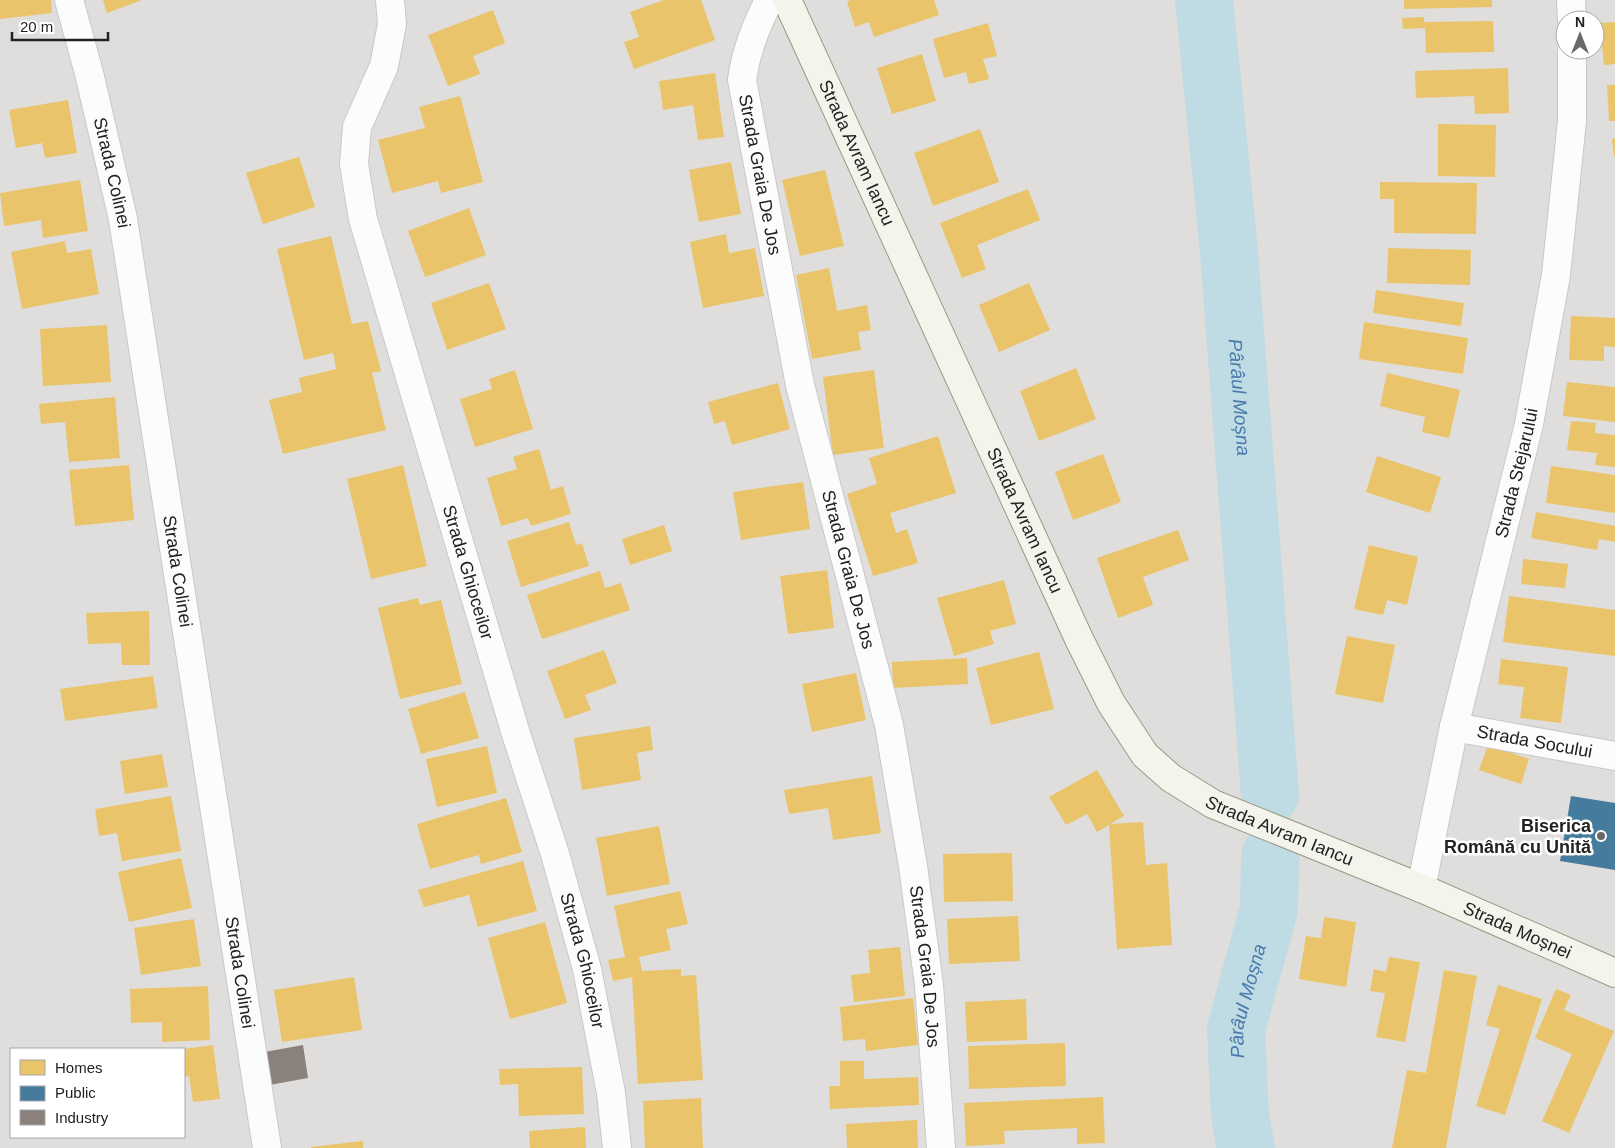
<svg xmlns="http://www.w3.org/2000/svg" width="1615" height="1148" viewBox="0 0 1615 1148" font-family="Arial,sans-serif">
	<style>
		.residential { fill: #dfdedc; fill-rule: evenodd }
		.homes { fill: #e9c46a }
		.public { fill: #457b9d }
		.industry { fill: #8a817c }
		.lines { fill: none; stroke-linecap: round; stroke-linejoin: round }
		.river { stroke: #bfdbe3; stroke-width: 58 }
		.minor-casing { stroke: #c9c8c7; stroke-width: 30 }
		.secondary-casing { stroke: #999a82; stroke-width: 30 }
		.minor { stroke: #fdfcfc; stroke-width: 28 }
		.secondary { stroke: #f4f4ed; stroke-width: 28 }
		.poi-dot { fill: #6a6968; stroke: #fff; stroke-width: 2 }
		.labels { text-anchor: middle; stroke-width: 5; stroke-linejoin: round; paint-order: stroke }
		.street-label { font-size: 18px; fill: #222; stroke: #fff }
		.poi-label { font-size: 18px; font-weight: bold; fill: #222; stroke: #fff; text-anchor: end }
		.water-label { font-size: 19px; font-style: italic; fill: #4a7aab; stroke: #fff }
	</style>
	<rect width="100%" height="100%" fill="#f0eeeb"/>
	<path class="residential" d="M0,0H1615V1148H0ZM1565,20H1595V50H1565ZM11,1049H184V1137H11Z"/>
	<g class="homes">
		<polygon points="0,0 51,0 52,13 0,19"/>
		<polygon points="103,0 142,0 107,13"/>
		<polygon points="664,0 701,0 715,40 634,69 624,42 639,37 630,12"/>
		<polygon points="851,0 934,0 939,15 874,37 869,22 855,27 847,2"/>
		<polygon points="1404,0 1492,0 1492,7 1404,9"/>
		<polygon points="493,10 505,43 473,56 480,74 448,86 428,35"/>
		<polygon points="1424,17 1424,22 1493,21 1494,52 1426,53 1425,28 1403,29 1402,18"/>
		<polygon points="1615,22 1615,64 1604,65 1600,23"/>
		<polygon points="988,23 997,56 983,59 989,79 969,84 966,72 944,78 933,39"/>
		<polygon points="922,54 936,101 892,114 877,68"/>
		<polygon points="1508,68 1509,113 1475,114 1474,96 1416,98 1415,71"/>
		<polygon points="715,73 724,137 698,140 693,105 663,110 659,81"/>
		<polygon points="1607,85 1615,85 1615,121 1609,121"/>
		<polygon points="460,96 483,182 441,193 438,181 392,193 378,140 425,128 419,107"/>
		<polygon points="68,100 77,153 45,158 42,143 16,148 9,110"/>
		<polygon points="1438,124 1496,125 1495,177 1438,176"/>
		<polygon points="980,129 999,182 933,206 914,153"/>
		<polygon points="1615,138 1615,156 1614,156 1612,139"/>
		<polygon points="299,157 315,207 263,224 246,173"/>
		<polygon points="731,162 741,214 699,222 689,170"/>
		<polygon points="825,170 844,246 800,256 782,180"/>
		<polygon points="80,180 88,231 43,238 41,220 4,226 0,193"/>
		<polygon points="1380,182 1477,183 1476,234 1394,233 1394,199 1380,199"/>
		<polygon points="1028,189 1040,220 977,245 986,269 962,278 940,223"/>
		<polygon points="469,208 486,255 425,277 408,231"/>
		<polygon points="726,234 729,253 755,248 764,296 703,308 690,242"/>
		<polygon points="331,236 352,324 368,321 381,371 372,373 386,430 283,454 269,400 302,392 299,378 336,369 333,353 304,360 277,249"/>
		<polygon points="65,241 67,253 91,249 99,294 22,309 11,252"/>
		<polygon points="1388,248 1471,250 1470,285 1387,283"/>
		<polygon points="829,268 837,311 867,305 871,330 858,332 861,350 812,359 796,275"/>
		<polygon points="489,283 506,329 447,350 431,303"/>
		<polygon points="1029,283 1050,330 999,352 979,305"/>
		<polygon points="1376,290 1464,303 1461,326 1373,313"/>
		<polygon points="1571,316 1615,318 1615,347 1604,346 1604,361 1569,360"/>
		<polygon points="1364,322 1468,338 1463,374 1359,359"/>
		<polygon points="107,325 111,382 43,386 40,329"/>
		<polygon points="1076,368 1096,419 1039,441 1020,391"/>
		<polygon points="515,370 533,429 475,447 460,399 492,389 489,379"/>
		<polygon points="874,370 884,448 833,455 823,377"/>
		<polygon points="1387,373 1460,390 1449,438 1422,432 1425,417 1380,406"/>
		<polygon points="1567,382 1615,387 1615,422 1563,416"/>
		<polygon points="778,383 790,429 732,445 725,421 714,424 708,402"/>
		<polygon points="115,397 120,458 69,462 65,422 41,424 39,404"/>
		<polygon points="1571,421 1596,423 1595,433 1615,435 1615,467 1595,465 1597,453 1567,450"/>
		<polygon points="938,436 956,493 890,513 896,533 907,529 918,563 873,576 847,494 877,484 869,458"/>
		<polygon points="539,449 551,490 563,486 571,514 531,526 528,518 501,526 487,478 517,469 513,457"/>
		<polygon points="1103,454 1121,502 1073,520 1055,472"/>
		<polygon points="1377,456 1441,477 1430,513 1366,492"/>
		<polygon points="129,465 134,520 75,526 69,470"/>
		<polygon points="403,465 427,566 371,579 347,479"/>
		<polygon points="1551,466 1615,475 1615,513 1546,503"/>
		<polygon points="803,482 810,529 741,540 733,492"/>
		<polygon points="1536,512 1615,526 1615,542 1599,539 1597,550 1531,538"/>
		<polygon points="569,522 576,545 582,543 589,566 521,587 507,541"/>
		<polygon points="664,525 672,551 630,565 622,539"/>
		<polygon points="1178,530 1189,560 1143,577 1153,605 1118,618 1097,558"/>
		<polygon points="1369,545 1418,557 1407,605 1387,600 1383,615 1354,609"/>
		<polygon points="1523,559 1568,564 1565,588 1521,584"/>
		<polygon points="827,570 834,628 788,634 780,576"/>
		<polygon points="600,571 605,588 621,583 630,610 542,639 527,595"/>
		<polygon points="1004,580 1016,624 990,631 994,644 954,656 937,598"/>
		<polygon points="1509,596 1615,610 1615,656 1503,642"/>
		<polygon points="418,598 420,605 441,600 462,684 400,699 378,608"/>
		<polygon points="149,611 150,665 122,665 121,643 88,644 86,613"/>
		<polygon points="1347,636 1395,645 1383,703 1335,694"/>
		<polygon points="604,650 617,683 585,695 591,710 565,719 547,671"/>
		<polygon points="1039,652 1054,709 991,725 976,668"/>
		<polygon points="967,658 968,684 893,688 892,662"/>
		<polygon points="1501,659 1568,667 1561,723 1520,718 1524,687 1498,684"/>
		<polygon points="856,673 866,720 812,732 802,684"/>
		<polygon points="153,676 158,708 65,721 60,689"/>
		<polygon points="465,692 479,738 421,754 408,709"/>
		<polygon points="650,726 653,750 637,753 641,780 582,790 574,738"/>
		<polygon points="1488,745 1529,759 1521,784 1479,770"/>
		<polygon points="487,746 497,793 437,807 426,759"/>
		<polygon points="162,754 168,787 125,794 120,761"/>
		<polygon points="1097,770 1124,816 1110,824 1143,822 1146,865 1167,863 1172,945 1117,949 1109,825 1097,832 1087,814 1066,825 1049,797"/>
		<polygon points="872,776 881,833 833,840 828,808 789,814 784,790"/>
		<polygon points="171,796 181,851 122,861 117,833 99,836 95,809"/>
		<polygon points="506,798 522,852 481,864 479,855 430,869 417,824"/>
		<polygon points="659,826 670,884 607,896 596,838"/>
		<polygon points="1012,853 1013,901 944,902 943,854"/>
		<polygon points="181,858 192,908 129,922 118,872"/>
		<polygon points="523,861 537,911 478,927 469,895 424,907 418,890"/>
		<polygon points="680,891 688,924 666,929 671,950 639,957 642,971 681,969 681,976 696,975 703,1080 638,1084 632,977 613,981 608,960 625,957 614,906"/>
		<polygon points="1018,916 1020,961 949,964 947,919"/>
		<polygon points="1324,917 1356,922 1346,987 1299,979 1306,936 1321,938"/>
		<polygon points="194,919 201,966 141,975 134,928"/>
		<polygon points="545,922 567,1003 510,1019 488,938"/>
		<polygon points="900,947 905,996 854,1002 851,975 870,973 868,950"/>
		<polygon points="1389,957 1420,962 1405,1042 1376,1037 1385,993 1370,991 1374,969 1386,972"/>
		<polygon points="1444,970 1477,976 1446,1148 1392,1148 1407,1070 1426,1073"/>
		<polygon points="354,977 362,1030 282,1042 274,990"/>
		<polygon points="1498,985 1542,999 1505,1115 1476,1106 1500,1029 1486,1025"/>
		<polygon points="208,986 210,1040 162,1042 162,1022 131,1023 130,989"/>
		<polygon points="1556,989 1571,995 1564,1010 1614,1031 1569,1133 1542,1121 1572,1054 1535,1038"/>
		<polygon points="913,998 918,1045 866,1051 865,1039 843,1041 840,1007"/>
		<polygon points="1026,999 1027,1040 967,1042 965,1002"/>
		<polygon points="1065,1043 1066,1086 969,1089 968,1046"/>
		<polygon points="213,1045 220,1099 193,1102 189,1076 184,1077 184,1049"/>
		<polygon points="840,1061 864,1061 864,1079 918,1077 919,1105 830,1109 829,1086 840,1086"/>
		<polygon points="582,1067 584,1114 519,1116 518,1084 500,1085 499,1069"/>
		<polygon points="1103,1097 1105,1143 1077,1144 1077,1128 1004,1131 1005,1144 966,1146 964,1103"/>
		<polygon points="701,1098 703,1148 645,1148 643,1101"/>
		<polygon points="917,1120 918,1148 847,1148 846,1124"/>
		<polygon points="585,1127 586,1148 530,1148 529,1131"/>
		<polygon points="363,1141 363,1148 311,1148 311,1147"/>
	</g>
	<polygon class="public" points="1571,796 1615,803 1615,870 1560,861"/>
	<polygon class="industry" points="303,1045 308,1078 264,1086 259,1053"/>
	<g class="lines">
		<g class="river">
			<path id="s1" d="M1204,0L1229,252L1270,795"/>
			<path id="s2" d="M1246,1148L1240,1115L1236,1029L1269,909L1270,856"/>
		</g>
		<g class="minor-casing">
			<g id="minor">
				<path id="s3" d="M69,0L89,73L123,219L267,1148"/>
				<path id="s4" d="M390,0L392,24L384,66L357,127L354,164L363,219L516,734L555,854L587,969L611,1093L617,1148"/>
				<path id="s5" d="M769,0C756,27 746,50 742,80L800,385L889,725L913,866L929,985L941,1148"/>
				<polyline points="1571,0 1572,20"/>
				<path id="s6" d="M1454,727L1615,756"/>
				<path id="s7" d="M1421,888L1454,727L1529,424L1556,275L1572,121V50"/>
			</g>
		</g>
		<g class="secondary-casing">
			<g id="secondary">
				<path id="s8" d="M787,0L1079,639L1111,703L1145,755L1171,778L1213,804L1421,888L1615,973"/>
			</g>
		</g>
		<use href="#minor" class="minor"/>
		<use href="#secondary" class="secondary"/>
	</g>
	<circle class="poi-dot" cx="1601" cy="836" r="5"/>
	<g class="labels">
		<g class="street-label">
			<text dy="6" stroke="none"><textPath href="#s8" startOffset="168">Strada Avram Iancu</textPath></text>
			<text dy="6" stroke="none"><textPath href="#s3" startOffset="178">Strada Colinei</textPath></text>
			<text dy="6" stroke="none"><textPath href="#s5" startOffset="181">Strada Graia De Jos</textPath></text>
			<text dy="6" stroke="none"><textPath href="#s7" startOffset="426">Strada Stejarului</textPath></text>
			<text dy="6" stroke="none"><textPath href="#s8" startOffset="572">Strada Avram Iancu</textPath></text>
			<text dy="6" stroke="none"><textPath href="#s5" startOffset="586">Strada Graia De Jos</textPath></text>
			<text dy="6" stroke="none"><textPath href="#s3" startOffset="582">Strada Colinei</textPath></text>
			<text dy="6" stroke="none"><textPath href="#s4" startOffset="595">Strada Ghioceilor</textPath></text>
			<text dy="6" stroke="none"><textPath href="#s6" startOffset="82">Strada Socului</textPath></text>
			<text dy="6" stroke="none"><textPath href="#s8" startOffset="992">Strada Avram Iancu</textPath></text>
			<text dy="6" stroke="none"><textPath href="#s8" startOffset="1250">Strada Moșnei</textPath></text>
			<text dy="6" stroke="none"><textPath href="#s4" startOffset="1000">Strada Ghioceilor</textPath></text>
			<text dy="6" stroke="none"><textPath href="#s5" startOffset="991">Strada Graia De Jos</textPath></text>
			<text dy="6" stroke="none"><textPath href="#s3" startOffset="988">Strada Colinei</textPath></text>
		</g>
		<g class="poi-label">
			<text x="1591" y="832">Biserica<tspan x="1591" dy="21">Română cu Unită</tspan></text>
		</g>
		<g class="water-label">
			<text dy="7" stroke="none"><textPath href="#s1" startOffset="399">Pârâul Moșna</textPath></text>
			<text dy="7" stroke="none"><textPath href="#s2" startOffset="149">Pârâul Moșna</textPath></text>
		</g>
	</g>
	<rect x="10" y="1048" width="175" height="90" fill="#ffffff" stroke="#a7a7a7"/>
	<rect x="20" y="1060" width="25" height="15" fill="#e9c46a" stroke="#a7a7a7"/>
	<text x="55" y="1073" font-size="15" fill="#222222">Homes</text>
	<rect x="20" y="1086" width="25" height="15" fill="#457b9d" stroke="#a7a7a7"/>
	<text x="55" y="1098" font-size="15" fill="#222222">Public</text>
	<rect x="20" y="1110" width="25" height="15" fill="#8a817c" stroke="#a7a7a7"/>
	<text x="55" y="1123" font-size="15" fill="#222222">Industry</text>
	<g transform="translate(1580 35)"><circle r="24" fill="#ffffff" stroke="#a7a7a7"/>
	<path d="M0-4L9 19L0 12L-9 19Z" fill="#6a6968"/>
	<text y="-8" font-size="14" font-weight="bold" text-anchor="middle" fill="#222222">N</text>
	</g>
	<path d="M12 32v8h96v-8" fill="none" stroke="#222222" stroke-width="2.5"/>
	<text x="20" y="32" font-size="15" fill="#222222" stroke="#ffffff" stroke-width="4" paint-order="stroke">20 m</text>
</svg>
